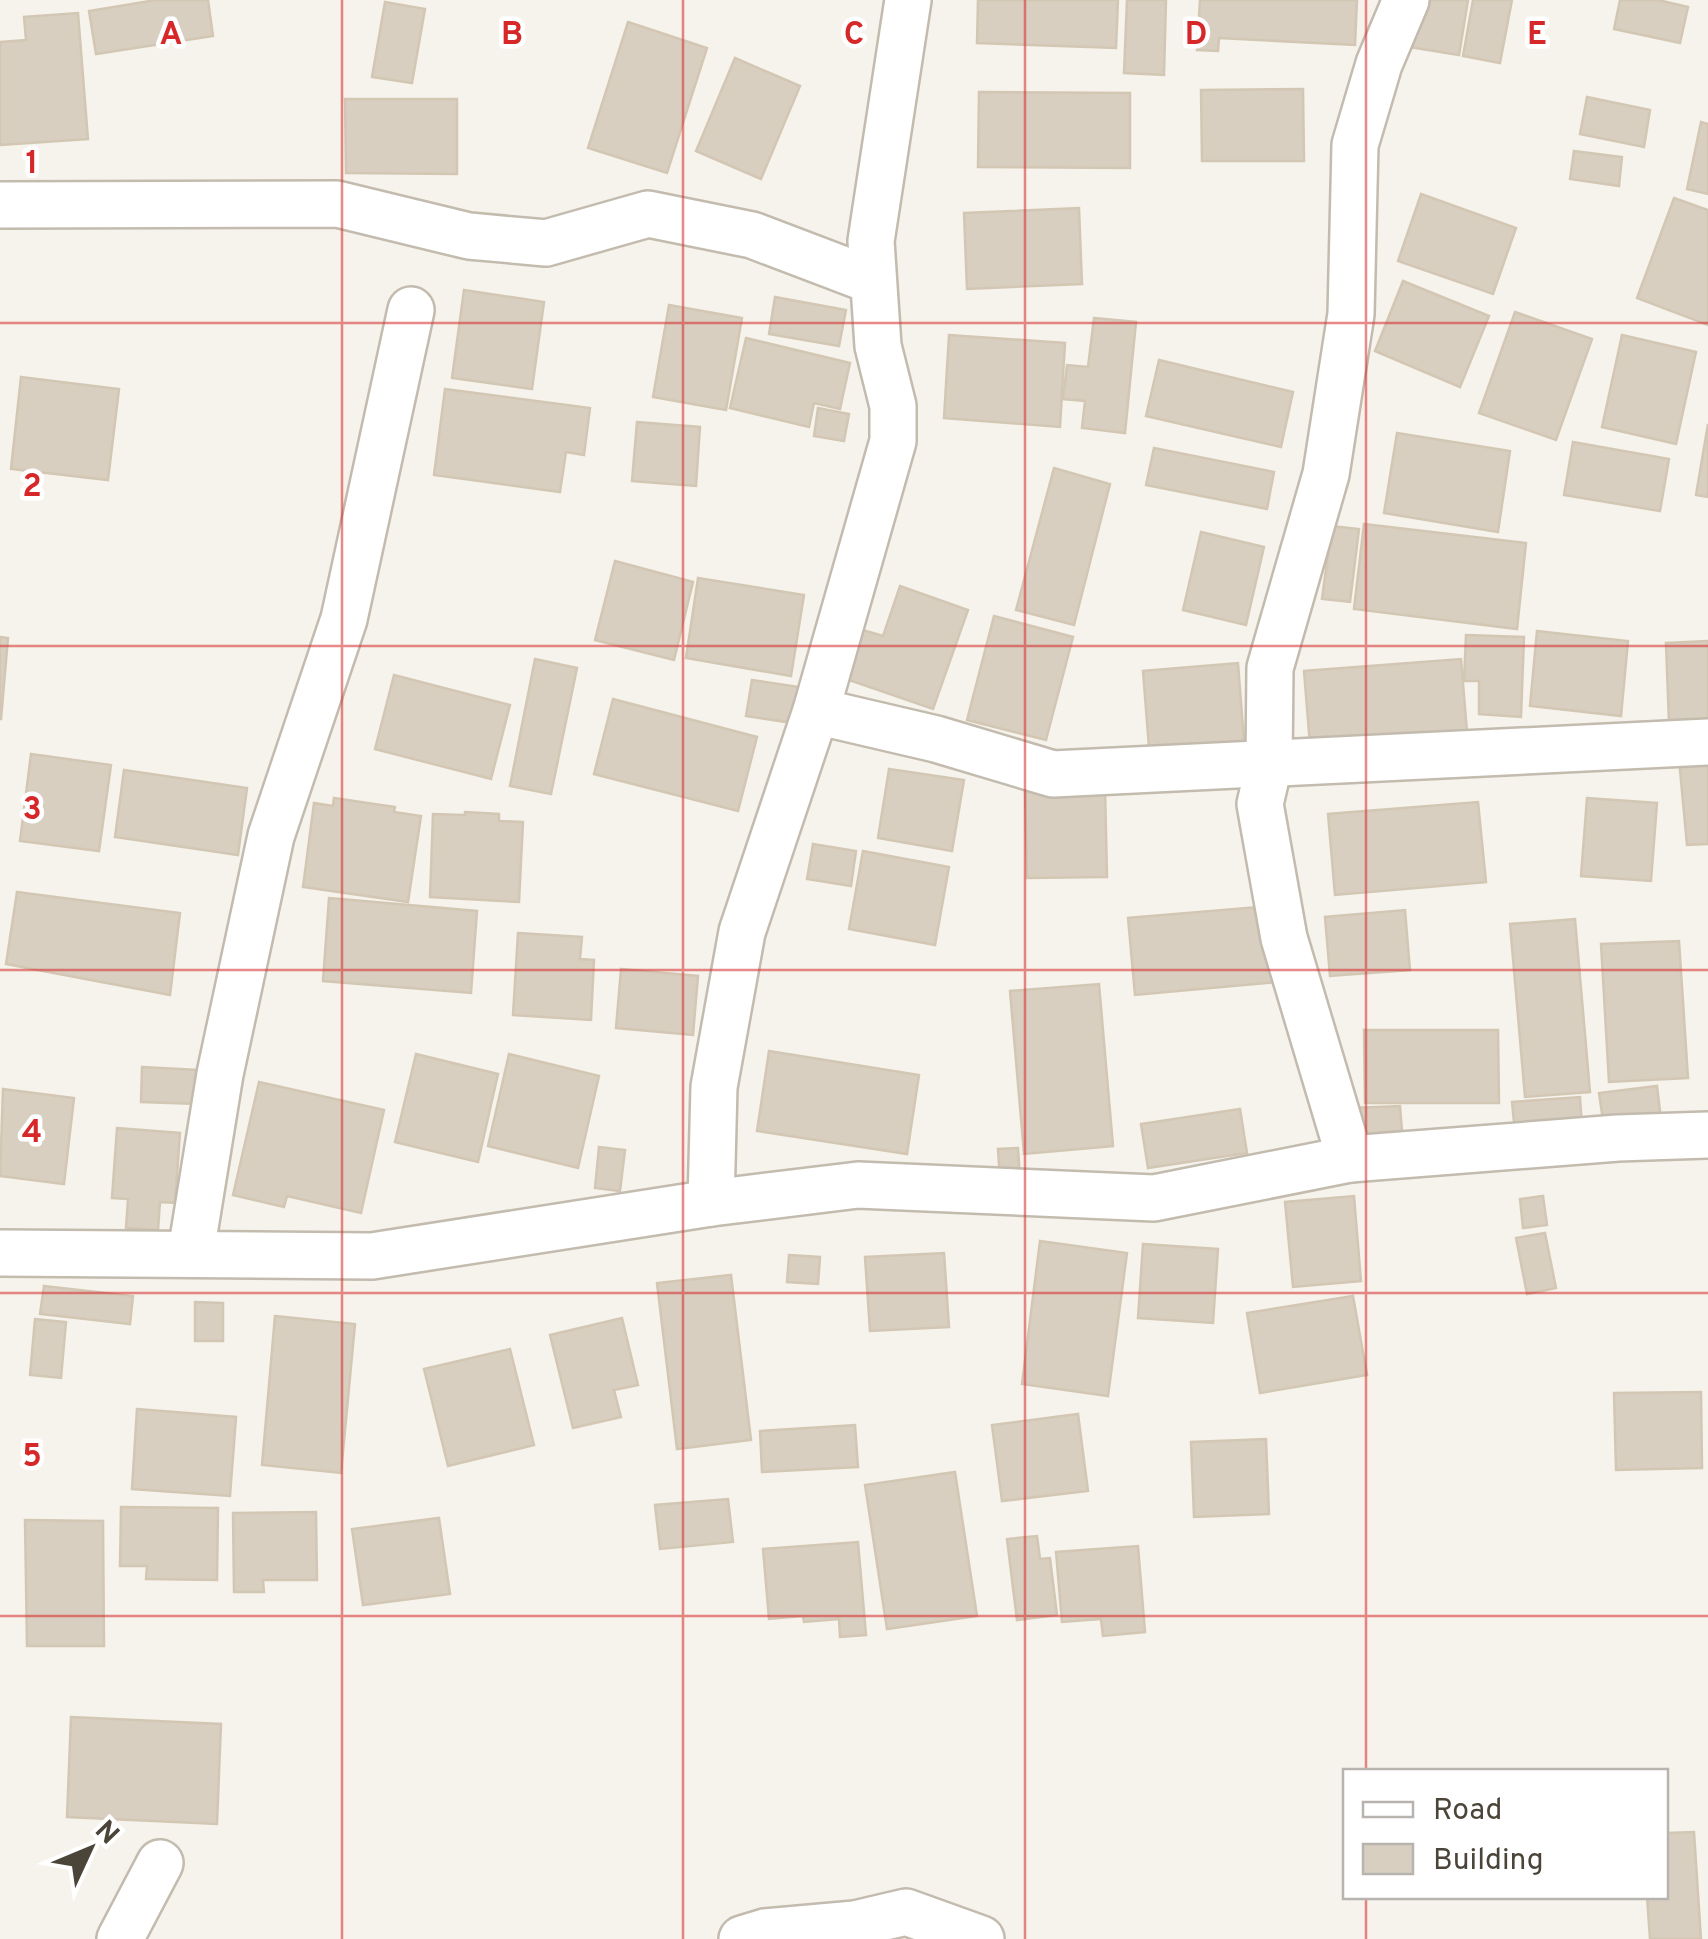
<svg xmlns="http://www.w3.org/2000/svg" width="1708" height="1939" viewBox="0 0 1708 1939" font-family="Overpass,sans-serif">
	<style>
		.building { fill: #d8cfc1; stroke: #d3c7b4; stroke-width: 2.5 }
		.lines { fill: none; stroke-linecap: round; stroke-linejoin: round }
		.minor-casing { stroke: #c2bbae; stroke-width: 50 }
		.minor { stroke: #fff; stroke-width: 45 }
		.grid { fill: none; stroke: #d62828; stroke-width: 2.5; stroke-opacity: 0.55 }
		.grid-label { font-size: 32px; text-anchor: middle; font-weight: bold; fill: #d62828; stroke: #fff; stroke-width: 9; stroke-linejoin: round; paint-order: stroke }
	</style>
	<rect width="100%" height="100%" fill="#f6f3ec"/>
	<g class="building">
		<polygon points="156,0 208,0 213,36 96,54 89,11"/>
		<polygon points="978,0 1118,0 1116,48 977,43"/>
		<polygon points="1127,0 1166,0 1164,75 1124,73"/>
		<polygon points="1200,0 1357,0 1355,45 1219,38 1218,51 1197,50"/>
		<polygon points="1417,0 1468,0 1459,55 1409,47"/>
		<polygon points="1473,0 1512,0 1500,63 1463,56"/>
		<polygon points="1620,0 1658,0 1688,7 1680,43 1614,29"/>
		<polygon points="385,2 425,9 412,83 372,77"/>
		<polygon points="78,13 88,139 0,145 0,42 26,40 24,17"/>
		<polygon points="628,22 707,48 667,173 588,148"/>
		<polygon points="735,58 800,86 761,179 696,151"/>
		<polygon points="1303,89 1304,161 1202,161 1201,90"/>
		<polygon points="979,92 1130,93 1130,168 978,167"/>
		<polygon points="1587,97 1650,110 1644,147 1580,134"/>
		<polygon points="345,99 457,99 457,174 346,173"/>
		<polygon points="1701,122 1708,124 1708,194 1687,189"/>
		<polygon points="1574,151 1622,157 1619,186 1570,179"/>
		<polygon points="1421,194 1516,228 1493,294 1398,261"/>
		<polygon points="1674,198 1708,210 1708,325 1637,298"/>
		<polygon points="1079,208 1082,284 967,289 964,213"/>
		<polygon points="1403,281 1489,316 1460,387 1375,351"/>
		<polygon points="464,290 544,302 532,389 452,378"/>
		<polygon points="775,297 846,310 839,346 769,334"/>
		<polygon points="669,305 742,318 726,410 653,397"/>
		<polygon points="1515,312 1592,339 1556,440 1479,413"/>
		<polygon points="1094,318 1136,322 1125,433 1082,428 1085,401 1063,399 1067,365 1088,367"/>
		<polygon points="949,335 1065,343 1060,427 944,418"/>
		<polygon points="1622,335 1696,352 1676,444 1602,427"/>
		<polygon points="746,338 850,363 840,409 814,403 809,427 730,408"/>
		<polygon points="1159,360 1293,392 1281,447 1146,416"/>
		<polygon points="21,377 119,389 108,480 11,469"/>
		<polygon points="445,389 590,408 584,455 566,452 560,492 434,475"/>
		<polygon points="818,408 849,414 844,441 814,436"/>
		<polygon points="637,422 700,427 696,486 632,481"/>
		<polygon points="1708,424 1708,497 1696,495"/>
		<polygon points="1397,433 1510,451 1498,532 1384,513"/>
		<polygon points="1573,442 1669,459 1660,511 1564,495"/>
		<polygon points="1154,448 1274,472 1267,509 1146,485"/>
		<polygon points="1054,468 1110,484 1074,625 1016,610"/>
		<polygon points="1364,524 1526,543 1517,629 1354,609"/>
		<polygon points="1332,526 1359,529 1350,602 1322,599"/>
		<polygon points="1201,532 1264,547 1246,625 1183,610"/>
		<polygon points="615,561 693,582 674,660 595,640"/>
		<polygon points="698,578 804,595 791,676 686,658"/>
		<polygon points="900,586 968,610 933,709 846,679 863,630 883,636"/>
		<polygon points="994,616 1073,637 1046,740 967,720"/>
		<polygon points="1537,631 1628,641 1621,716 1530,706"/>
		<polygon points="1466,635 1524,637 1521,717 1479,714 1479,681 1464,681"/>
		<polygon points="0,637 8,638 1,719 0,719"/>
		<polygon points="1708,641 1708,723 1669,724 1666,643"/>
		<polygon points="535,659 577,668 551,794 510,786"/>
		<polygon points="1461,659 1467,732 1310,745 1304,671"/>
		<polygon points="1238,663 1244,741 1149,748 1143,671"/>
		<polygon points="394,675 510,705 491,779 375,749"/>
		<polygon points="752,680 799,687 793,723 746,716"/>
		<polygon points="613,699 757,737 738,811 594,774"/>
		<polygon points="31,754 111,765 99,851 20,841"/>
		<polygon points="1708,757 1708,844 1687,845 1679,759"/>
		<polygon points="889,769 964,780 952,851 878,838"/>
		<polygon points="124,770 247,788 238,855 115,837"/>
		<polygon points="1105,787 1107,877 1027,878 1025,788"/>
		<polygon points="334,798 395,807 394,812 421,816 408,902 303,887 314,803 333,806"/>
		<polygon points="1587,798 1657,803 1651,881 1581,876"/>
		<polygon points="1478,802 1486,882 1335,895 1328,814"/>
		<polygon points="465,812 499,814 499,821 523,822 519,902 430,897 433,814 465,815"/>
		<polygon points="813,844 856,851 851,886 807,879"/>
		<polygon points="863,851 949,867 935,945 849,929"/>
		<polygon points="17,892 180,913 170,995 6,964"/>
		<polygon points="329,898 477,911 471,993 323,981"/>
		<polygon points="1270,906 1277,982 1135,995 1128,918"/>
		<polygon points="1405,910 1410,970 1330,976 1325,917"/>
		<polygon points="1575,919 1590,1092 1525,1097 1510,924"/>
		<polygon points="518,933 582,937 580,959 594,960 591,1020 513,1015"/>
		<polygon points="1679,941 1688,1078 1609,1082 1601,944"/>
		<polygon points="621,969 698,976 693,1035 616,1028"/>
		<polygon points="1099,984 1113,1146 1024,1154 1010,991"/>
		<polygon points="1364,1030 1498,1030 1499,1103 1365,1103"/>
		<polygon points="769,1051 919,1075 907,1154 757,1131"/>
		<polygon points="416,1054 498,1074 478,1162 395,1142"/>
		<polygon points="509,1054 599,1076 578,1168 488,1146"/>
		<polygon points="142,1067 198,1070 197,1104 141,1102"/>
		<polygon points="259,1082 384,1110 361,1213 287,1196 284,1207 233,1195"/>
		<polygon points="1657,1086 1661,1120 1604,1127 1599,1093"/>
		<polygon points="3,1089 74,1098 64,1184 0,1176"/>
		<polygon points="1580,1097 1582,1127 1515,1133 1512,1102"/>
		<polygon points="1400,1106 1402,1131 1354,1135 1352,1108"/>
		<polygon points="1240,1109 1247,1153 1148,1168 1141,1124"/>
		<polygon points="117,1128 180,1133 175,1203 160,1202 158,1230 126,1228 128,1199 112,1198"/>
		<polygon points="599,1147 625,1150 620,1191 595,1188"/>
		<polygon points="1018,1148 1020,1179 1000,1180 998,1149"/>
		<polygon points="1354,1196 1361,1281 1293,1287 1285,1202"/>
		<polygon points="1543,1196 1547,1225 1523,1228 1520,1199"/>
		<polygon points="1545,1233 1556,1288 1527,1294 1516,1238"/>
		<polygon points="1040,1241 1127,1253 1108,1396 1022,1384"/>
		<polygon points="1143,1244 1218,1249 1213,1323 1138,1318"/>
		<polygon points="944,1253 949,1327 870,1331 865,1257"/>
		<polygon points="789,1255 820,1257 818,1284 787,1282"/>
		<polygon points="731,1275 751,1440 677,1449 657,1283"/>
		<polygon points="44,1286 133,1296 130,1324 40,1314"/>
		<polygon points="1353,1296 1367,1375 1260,1393 1247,1313"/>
		<polygon points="195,1302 223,1303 223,1341 195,1341"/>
		<polygon points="275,1316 355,1324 341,1473 262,1465"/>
		<polygon points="622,1318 638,1385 614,1390 621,1417 573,1428 550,1335"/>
		<polygon points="35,1319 66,1322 61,1378 30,1375"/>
		<polygon points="510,1349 534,1445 448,1466 424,1369"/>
		<polygon points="1701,1392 1702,1468 1616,1470 1614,1393"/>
		<polygon points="137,1409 236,1417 230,1496 132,1489"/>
		<polygon points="1078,1414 1088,1491 1002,1501 992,1425"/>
		<polygon points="855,1425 858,1467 762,1472 760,1431"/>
		<polygon points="1266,1439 1269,1514 1194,1517 1191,1442"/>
		<polygon points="955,1472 977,1616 887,1629 865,1485"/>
		<polygon points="728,1499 733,1542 660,1549 655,1505"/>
		<polygon points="121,1507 218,1508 217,1580 146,1579 147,1566 120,1566"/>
		<polygon points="316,1512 317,1580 263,1580 264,1592 234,1592 233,1513"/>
		<polygon points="439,1518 450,1594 363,1605 352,1529"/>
		<polygon points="25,1520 103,1521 104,1646 27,1646"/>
		<polygon points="1037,1536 1040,1559 1050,1558 1057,1615 1017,1620 1007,1539"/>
		<polygon points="858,1542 866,1635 840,1637 839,1619 804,1622 803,1616 769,1619 763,1549"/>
		<polygon points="1138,1546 1145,1632 1103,1636 1101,1619 1062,1622 1056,1552"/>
		<polygon points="71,1717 221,1724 217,1824 67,1817"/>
		<polygon points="1694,1832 1701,1939 1650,1939 1647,1896 1666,1896 1666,1833"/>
	</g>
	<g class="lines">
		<g class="minor-casing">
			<g id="minor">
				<polyline points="0,205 337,204 469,236 546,243 648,214 752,235 873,281"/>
				<polyline points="816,711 936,739 1053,774 1708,742"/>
				<polyline points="1350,1159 1284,938 1260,804 1269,765 1270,668 1326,474 1351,314 1355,145 1379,64 1406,0"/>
				<polyline points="711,1203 714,1087 742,932 816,711 893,441 893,406 878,346 871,241 908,0"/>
				<polyline points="191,1252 220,1074 271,836 344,619 411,310"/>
				<polyline points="0,1253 372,1256 711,1203 858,1185 1154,1198 1350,1159 1618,1138 1708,1135"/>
				<polyline points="120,1939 160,1863"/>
				<polyline points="742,1939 765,1932 855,1924 906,1912 981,1939"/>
			</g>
		</g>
		<use href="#minor" class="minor"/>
	</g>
	<path class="grid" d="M342,0V1939M683,0V1939M1025,0V1939M1366,0V1772M0,323H1708M0,646H1708M0,970H1708M0,1293H1708M0,1616H1708M1366,1896V1939"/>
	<g class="grid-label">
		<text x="171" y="44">A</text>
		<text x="512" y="44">B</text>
		<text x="854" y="44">C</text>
		<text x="1196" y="44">D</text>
		<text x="1537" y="44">E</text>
		<text x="32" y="173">1</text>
		<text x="32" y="496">2</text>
		<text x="32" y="819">3</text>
		<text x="32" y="1142">4</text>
		<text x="32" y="1466">5</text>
	</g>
	<rect x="1343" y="1769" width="325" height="130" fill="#ffffff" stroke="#b7b4b0" stroke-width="2.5"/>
	<rect x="1363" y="1802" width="50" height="15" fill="#ffffff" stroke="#b7b4b0" stroke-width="2.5"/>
	<text x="1433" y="1819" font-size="30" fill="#4b4439">Road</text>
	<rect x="1363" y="1844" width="50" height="30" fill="#d8cfc1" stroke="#b7b4b0" stroke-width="2.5"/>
	<text x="1433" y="1869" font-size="30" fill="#4b4439">Building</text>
	<g transform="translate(90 1849) rotate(46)" stroke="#ffffff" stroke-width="8" paint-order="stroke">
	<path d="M0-8L18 38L0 25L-18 38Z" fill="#4b4439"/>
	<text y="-15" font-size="28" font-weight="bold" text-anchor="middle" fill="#4b4439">N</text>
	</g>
</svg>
